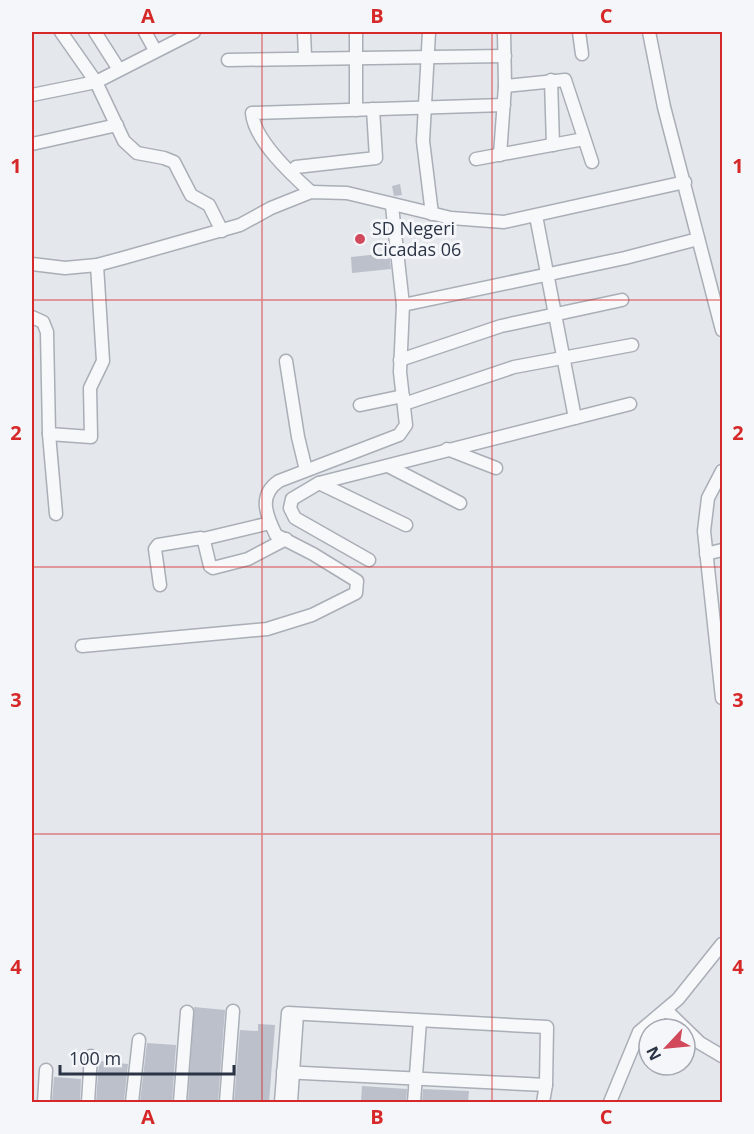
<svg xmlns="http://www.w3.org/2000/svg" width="754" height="1134" viewBox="0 0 754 1134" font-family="'Open Sans',sans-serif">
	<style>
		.building { fill: #bbc0ca }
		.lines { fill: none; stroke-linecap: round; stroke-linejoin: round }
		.street-casing { stroke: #a9aeb7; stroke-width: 15 }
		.street { stroke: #f7f8fa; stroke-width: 12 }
		.grid { fill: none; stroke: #d62828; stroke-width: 1.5; stroke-opacity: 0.55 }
		.poi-dot { fill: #d1495b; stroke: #f4f6f9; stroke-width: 2 }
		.labels { text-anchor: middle; stroke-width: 6; stroke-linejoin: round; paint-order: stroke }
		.poi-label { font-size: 18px; fill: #2b3445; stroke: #f4f6f9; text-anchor: start }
		.neatline { fill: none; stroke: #d62828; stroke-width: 2 }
		.grid-label { font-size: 20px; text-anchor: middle; font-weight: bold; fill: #d62828 }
	</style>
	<rect width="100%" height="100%" fill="#e4e7ec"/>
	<g class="building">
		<polygon points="400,184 402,195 394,196 392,186"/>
		<polygon points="389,253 391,269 352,273 351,257"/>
		<polygon points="194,1007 225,1010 218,1102 188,1102"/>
		<polygon points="258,1024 275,1025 269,1102 234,1102 240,1030 258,1031"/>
		<polygon points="147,1043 176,1045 172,1102 140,1102"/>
		<polygon points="99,1061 128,1064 124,1102 96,1102"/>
		<polygon points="54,1077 81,1079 80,1102 52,1102"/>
		<polygon points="362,1086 407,1089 406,1102 361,1102"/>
		<polygon points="423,1089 469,1091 468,1102 422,1102"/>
	</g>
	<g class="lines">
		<g class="street-casing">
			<g id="street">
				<polyline points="61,32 96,82 124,141 137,153 164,158 174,162 191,195 209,205 222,231"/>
				<polyline points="95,32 118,68"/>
				<polyline points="145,32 155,50"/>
				<polyline points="304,32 305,57"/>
				<polyline points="429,32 423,141 432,214"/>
				<polyline points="579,32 582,54"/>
				<polyline points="649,32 664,107 722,330"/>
				<polyline points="228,60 505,56"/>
				<polyline points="551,80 553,145"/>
				<polyline points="505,86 565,80 592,162"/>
				<polyline points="32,95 96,82 194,32"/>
				<polyline points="356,110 356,32"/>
				<polyline points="32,144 117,125"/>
				<polyline points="500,155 505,86 504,32"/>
				<polyline points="476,159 584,139"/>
				<polyline points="296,167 376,158 373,109"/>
				<path d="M311,192C292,175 254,140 252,113L504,105"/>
				<polyline points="536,216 575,418"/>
				<polyline points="32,264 65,268 97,265 123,258 240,225 271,208 311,192 347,193 451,218 504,222 685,182"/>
				<polyline points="403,305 625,258 698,239"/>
				<polyline points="32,317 43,322 47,332 49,434 56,514"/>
				<polyline points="400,360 501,326 622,300"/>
				<polyline points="286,361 298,437 306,470"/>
				<polyline points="404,404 514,367 632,345"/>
				<polyline points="360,405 403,396"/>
				<polyline points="49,434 91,437 90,388 103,361 97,265"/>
				<polyline points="447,449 496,468"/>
				<polyline points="390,467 460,503"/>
				<polyline points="722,471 708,498 704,531 722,698"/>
				<polyline points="319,483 406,525"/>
				<polyline points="203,539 270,523"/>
				<polyline points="706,554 722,550"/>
				<polyline points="369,560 295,518 290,508 292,499 319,483 630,404"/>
				<polyline points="160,585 155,549 158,545 201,538 204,541 210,566 213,568 248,559 286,539"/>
				<path d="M82,646L267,629L312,615L356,593L357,581L313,554L276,535C266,515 258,495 279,481L399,435L406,425L400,372L403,305L392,206"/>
				<polyline points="666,1010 700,1043 722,1056"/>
				<polyline points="283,1072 546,1085"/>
				<polyline points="44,1102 46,1070"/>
				<polyline points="88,1102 91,1056"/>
				<polyline points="132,1102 139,1040"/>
				<polyline points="180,1102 187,1012"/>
				<polyline points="226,1102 233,1011"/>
				<polyline points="281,1102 288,1013 547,1027 546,1085 543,1102"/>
				<polyline points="291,1102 297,1014"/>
				<polyline points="414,1102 420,1021"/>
				<polyline points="610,1102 639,1032 678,999 722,944"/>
			</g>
		</g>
		<use href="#street" class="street"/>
	</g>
	<path class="grid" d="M262,32V1102M492,32V1102M32,300H722M32,567H722M32,834H722"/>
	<circle class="poi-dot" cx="360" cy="239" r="6"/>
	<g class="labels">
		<g class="poi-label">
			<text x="372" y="235">SD Negeri<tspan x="372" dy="21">Cicadas 06</tspan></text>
		</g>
	</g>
	<rect width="754" height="1134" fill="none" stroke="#f4f6f9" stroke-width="66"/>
	<g transform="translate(667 1047) rotate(244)"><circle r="28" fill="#f4f6f9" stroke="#a4a8b1" stroke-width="1.5"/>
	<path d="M0-4.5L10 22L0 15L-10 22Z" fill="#d1495b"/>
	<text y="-9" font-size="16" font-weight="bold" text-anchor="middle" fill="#2b3445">N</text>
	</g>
	<path d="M60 1065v9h174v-9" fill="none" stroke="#2b3445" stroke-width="3"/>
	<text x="69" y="1065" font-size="18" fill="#2b3445" stroke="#f4f6f9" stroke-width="4.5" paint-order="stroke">100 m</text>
	<rect x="33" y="33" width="688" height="1068" class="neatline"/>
	<g class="grid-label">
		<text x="148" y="23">A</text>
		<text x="377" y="23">B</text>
		<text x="606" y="23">C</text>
		<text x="16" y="173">1</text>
		<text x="738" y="173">1</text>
		<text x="16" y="440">2</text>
		<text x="738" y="440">2</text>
		<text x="16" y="707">3</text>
		<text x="738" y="707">3</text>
		<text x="16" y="974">4</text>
		<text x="738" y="974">4</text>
		<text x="148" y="1124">A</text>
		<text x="377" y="1124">B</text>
		<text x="606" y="1124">C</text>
	</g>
</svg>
